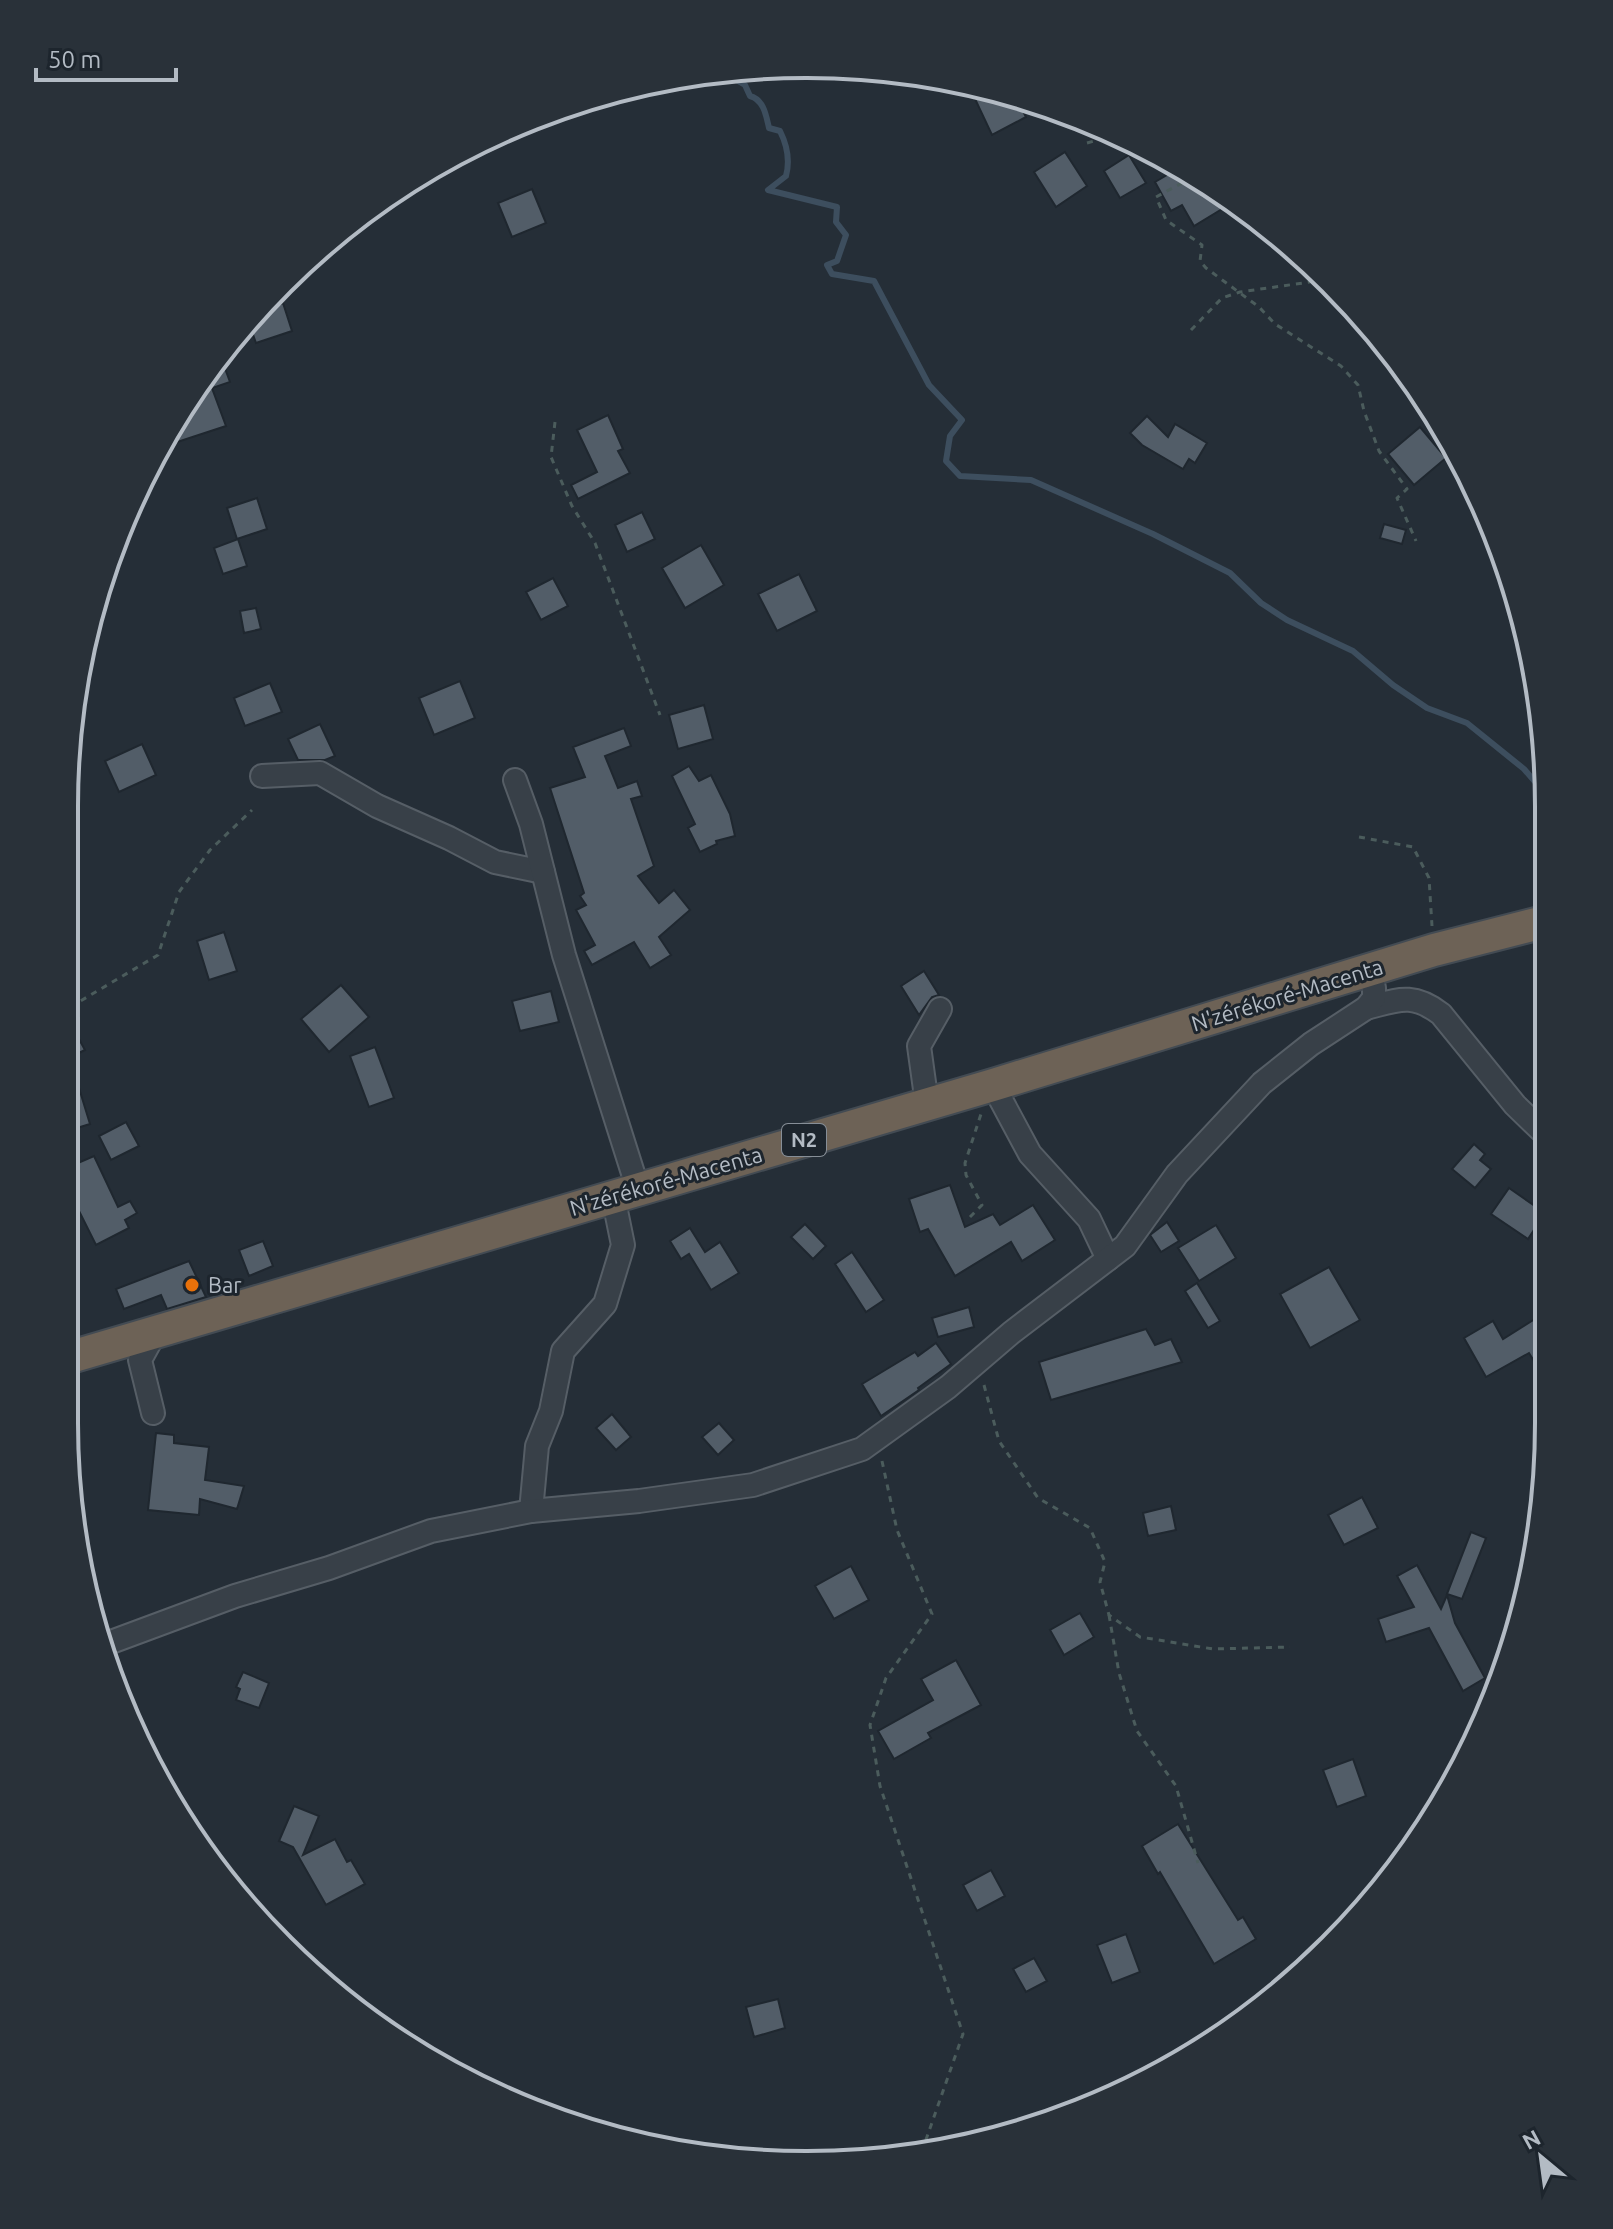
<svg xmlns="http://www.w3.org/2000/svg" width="1613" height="2229" viewBox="0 0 1613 2229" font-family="Ubuntu,sans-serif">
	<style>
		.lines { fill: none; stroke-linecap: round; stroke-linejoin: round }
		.stream { stroke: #3d4e5e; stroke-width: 6 }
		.building { fill: #525d68; stroke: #1f272f; stroke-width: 2 }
		.minor-casing { stroke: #565e66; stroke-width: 26 }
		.highway-casing { stroke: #434b53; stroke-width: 36 }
		.path { stroke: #4b5c5c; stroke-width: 3; stroke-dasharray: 6 6; stroke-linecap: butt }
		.minor { stroke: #384048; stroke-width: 22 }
		.highway { stroke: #6d6256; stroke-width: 32 }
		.food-dot { fill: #e8710a; stroke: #1d252d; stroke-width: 3 }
		.labels { text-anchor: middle; stroke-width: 6; stroke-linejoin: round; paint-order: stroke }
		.shield { fill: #1d252d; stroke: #868e97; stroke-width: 2 }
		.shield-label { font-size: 20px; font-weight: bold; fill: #b3bbc4 }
		.street-label { font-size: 22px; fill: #b3bbc4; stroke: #1d252d }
		.poi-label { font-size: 22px; fill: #b3bbc4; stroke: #1d252d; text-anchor: start }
		.rim { fill: none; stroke: #b3bbc4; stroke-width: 4 }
	</style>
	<rect width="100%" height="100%" fill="#252e37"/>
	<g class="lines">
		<path class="stream" d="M719,70L745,85L750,96C764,100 766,115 769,128L780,131C787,145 790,161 786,176L768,190L837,207L836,222L846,235L837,261L827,265L832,274L874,281L929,385L962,420L950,436L946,461L960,476L1031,480L1153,534L1230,573L1261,603L1287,620L1353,651L1393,685L1427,708L1467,723L1524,769L1543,791"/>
	</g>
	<g class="building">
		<polygon points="968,84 999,89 1015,96 1026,117 992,135"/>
		<polygon points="1065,152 1087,186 1056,207 1034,172"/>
		<polygon points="1129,155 1146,183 1120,198 1104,171"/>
		<polygon points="1179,168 1209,187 1222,209 1194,226 1182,205 1171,211 1155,182"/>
		<polygon points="532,189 546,223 512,237 498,203"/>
		<polygon points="283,303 292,331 256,343 251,329 268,308"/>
		<polygon points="223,363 230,382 212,388 226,426 159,448 164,435"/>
		<polygon points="608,415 623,449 618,451 630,473 578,499 571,485 597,472 577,430"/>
		<polygon points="1147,416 1168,437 1175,424 1207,443 1195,463 1189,459 1183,469 1142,445 1130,433"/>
		<polygon points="1420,427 1446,458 1414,485 1388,454"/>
		<polygon points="257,498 267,529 237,539 227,508"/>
		<polygon points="642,512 655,539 627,552 615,525"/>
		<polygon points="1384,524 1406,530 1402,544 1380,538"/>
		<polygon points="238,539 247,566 223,574 214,548"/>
		<polygon points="701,545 724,585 685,608 662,568"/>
		<polygon points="799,574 817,611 777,631 758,594"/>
		<polygon points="553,578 568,606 541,620 526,592"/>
		<polygon points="256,608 261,629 244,633 240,611"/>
		<polygon points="460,681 475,718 434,735 419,698"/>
		<polygon points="270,683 282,712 245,726 234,698"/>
		<polygon points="704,705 713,739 678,749 669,715"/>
		<polygon points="320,724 335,756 325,760 298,760 288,739"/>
		<polygon points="624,728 631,746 605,756 618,788 637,781 642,796 631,799 654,866 638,876 659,903 674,890 690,910 659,937 671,955 650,968 634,942 592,965 584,951 595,945 576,910 586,905 580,896 584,893 550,788 585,777 573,747"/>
		<polygon points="142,744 156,775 119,792 105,761"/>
		<polygon points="689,766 699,781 711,775 730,814 735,836 716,841 717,844 700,852 688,828 695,824 672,776"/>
		<polygon points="224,932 237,971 209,980 197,941"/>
		<polygon points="924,971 939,995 932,997 919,1015 901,986"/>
		<polygon points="341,985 369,1017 329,1052 301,1019"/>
		<polygon points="551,991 559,1022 520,1031 512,1001"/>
		<polygon points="74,1030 85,1050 64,1060 76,1089 79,1088 90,1124 64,1132 64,1035"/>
		<polygon points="375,1047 394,1098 369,1107 350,1056"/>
		<polygon points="126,1122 139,1146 111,1160 99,1136"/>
		<polygon points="1474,1144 1485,1154 1480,1160 1491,1169 1475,1188 1452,1169"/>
		<polygon points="94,1156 118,1207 130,1201 137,1213 125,1220 129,1228 96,1245 64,1181 64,1169"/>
		<polygon points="950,1185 965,1227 993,1214 1000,1225 1033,1205 1055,1240 1022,1261 1011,1242 955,1276 928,1229 920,1232 909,1199"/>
		<polygon points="1509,1188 1545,1213 1528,1239 1491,1214"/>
		<polygon points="1167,1222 1179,1241 1161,1252 1150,1235"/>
		<polygon points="805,1224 826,1246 813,1259 791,1237"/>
		<polygon points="1216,1225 1236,1258 1199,1281 1178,1248"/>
		<polygon points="690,1228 705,1252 720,1242 739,1273 711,1290 689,1254 681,1259 670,1241"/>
		<polygon points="263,1241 273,1266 249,1276 239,1250"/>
		<polygon points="852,1252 884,1300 866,1312 835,1264"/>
		<polygon points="189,1261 206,1297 167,1309 161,1295 124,1309 116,1289"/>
		<polygon points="1329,1267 1360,1320 1310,1348 1280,1294"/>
		<polygon points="1197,1283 1220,1321 1208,1328 1185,1291"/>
		<polygon points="969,1307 974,1327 938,1337 932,1318"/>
		<polygon points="1546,1312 1547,1382 1529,1353 1486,1377 1464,1338 1493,1321 1503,1339"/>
		<polygon points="1146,1329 1155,1345 1171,1339 1182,1362 1051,1400 1039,1362"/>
		<polygon points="936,1343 951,1364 918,1388 919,1390 881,1416 862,1384 915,1352 918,1356"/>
		<polygon points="612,1414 631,1437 616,1450 596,1428"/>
		<polygon points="719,1423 734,1440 718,1455 702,1437"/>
		<polygon points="156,1433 174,1435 174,1443 209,1447 205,1480 244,1486 237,1509 200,1499 199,1515 148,1510"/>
		<polygon points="1362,1497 1378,1528 1344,1545 1328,1515"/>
		<polygon points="1171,1506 1176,1530 1148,1536 1143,1513"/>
		<polygon points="1471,1532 1486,1538 1462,1599 1447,1594"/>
		<polygon points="1417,1565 1441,1609 1447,1595 1455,1623 1485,1678 1463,1691 1429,1628 1386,1642 1378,1619 1414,1607 1397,1576"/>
		<polygon points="851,1566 869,1600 834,1619 815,1586"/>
		<polygon points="1080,1613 1094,1637 1064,1655 1050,1630"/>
		<polygon points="956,1660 981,1705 928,1733 931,1738 894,1759 878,1731 933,1700 921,1679"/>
		<polygon points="243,1672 269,1683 259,1708 236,1700 240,1689 236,1687"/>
		<polygon points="1353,1759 1366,1796 1337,1807 1323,1770"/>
		<polygon points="294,1806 319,1816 303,1855 335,1839 347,1862 351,1860 365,1884 326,1905 293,1847 279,1841"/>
		<polygon points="1178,1824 1238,1920 1243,1917 1256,1939 1214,1964 1160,1872 1158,1874 1142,1846"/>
		<polygon points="991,1870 1005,1896 977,1911 963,1885"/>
		<polygon points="1126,1934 1140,1972 1112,1983 1097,1945"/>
		<polygon points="1034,1958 1047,1981 1026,1992 1013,1969"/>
		<polygon points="778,1999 785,2028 754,2037 746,2007"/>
	</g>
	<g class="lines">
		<g class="minor-casing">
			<g id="minor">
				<polyline points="262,776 320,773 377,806 449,838 495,862 543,872"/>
				<polyline points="515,780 531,824 564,955 638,1189"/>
				<path d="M1366,1008C1398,1000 1412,992 1441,1014L1515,1105L1545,1134"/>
				<polyline points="993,1085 1030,1154 1089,1219 1108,1259"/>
				<polyline points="927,1104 919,1046 940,1009"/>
				<polyline points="153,1413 140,1360 156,1331"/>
				<polyline points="531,1511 537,1446 551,1411 563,1351 605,1304 623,1245 613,1196"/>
				<polyline points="103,1645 235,1596 329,1568 431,1531 531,1511 639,1501 753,1485 862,1449 948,1387 1011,1333 1125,1246 1177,1174 1262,1083 1311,1044 1366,1008 1374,998 1374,988 1369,970"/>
			</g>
		</g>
		<g class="highway-casing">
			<polyline id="highway" points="64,1359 993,1085 1434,950 1544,922"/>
		</g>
		<g class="path">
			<polyline points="1087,143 1119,134"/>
			<polyline points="1193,177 1156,197 1166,220 1202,245 1200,261 1206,268 1259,307 1275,324 1341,366 1358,385 1364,411 1379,451 1407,489 1397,498 1416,541"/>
			<polyline points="1191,330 1222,298 1240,292 1310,282"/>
			<polyline points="555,422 551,457 572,506 595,543 660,715"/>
			<polyline points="1359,837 1413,847 1429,878 1432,926"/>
			<polyline points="64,995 72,1006 158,955 179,892 210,850 252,810"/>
			<polyline points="970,1217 982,1205 966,1175 965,1163 981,1114"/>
			<polyline points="984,1385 999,1441 1038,1498 1090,1528 1105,1562 1100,1582 1109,1615 1140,1637 1213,1649 1290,1647"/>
			<polyline points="882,1461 897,1530 932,1614 886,1678 870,1725 880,1786 963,2034 921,2154"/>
			<polyline points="1109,1615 1119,1673 1137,1731 1176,1786 1198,1863"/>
		</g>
		<use href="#minor" class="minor"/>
		<use href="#highway" class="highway"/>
	</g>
	<circle class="food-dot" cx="192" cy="1285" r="8"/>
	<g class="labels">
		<rect class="shield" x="782" y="1124" width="44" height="32" rx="6"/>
		<g class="shield-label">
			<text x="804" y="1147">N2</text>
		</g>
		<g class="street-label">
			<text transform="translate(1287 995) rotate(-17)" y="8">N'zérékoré-Macenta</text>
			<text transform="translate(666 1181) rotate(-16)" y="8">N'zérékoré-Macenta</text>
		</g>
		<g class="poi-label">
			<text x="208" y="1293">Bar</text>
		</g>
	</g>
	<path d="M0 0H1613V2229H0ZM806 78H807A728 728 0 0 1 1535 806V1423A728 728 0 0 1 807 2151H806A728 728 0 0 1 78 1423V806A728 728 0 0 1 806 78Z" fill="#293139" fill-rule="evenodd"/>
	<path class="rim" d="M806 78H807A728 728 0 0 1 1535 806V1423A728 728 0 0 1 807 2151H806A728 728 0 0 1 78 1423V806A728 728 0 0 1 806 78Z"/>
	<g transform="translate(1541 2157) rotate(331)" stroke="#1d252d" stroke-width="6" paint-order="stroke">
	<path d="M0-6L14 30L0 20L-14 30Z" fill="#b3bbc4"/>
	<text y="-12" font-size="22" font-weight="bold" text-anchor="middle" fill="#b3bbc4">N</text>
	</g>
	<path d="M36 68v12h140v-12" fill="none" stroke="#b3bbc4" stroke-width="4"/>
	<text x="48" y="68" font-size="24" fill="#b3bbc4" stroke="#1d252d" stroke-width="6" paint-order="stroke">50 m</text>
</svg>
